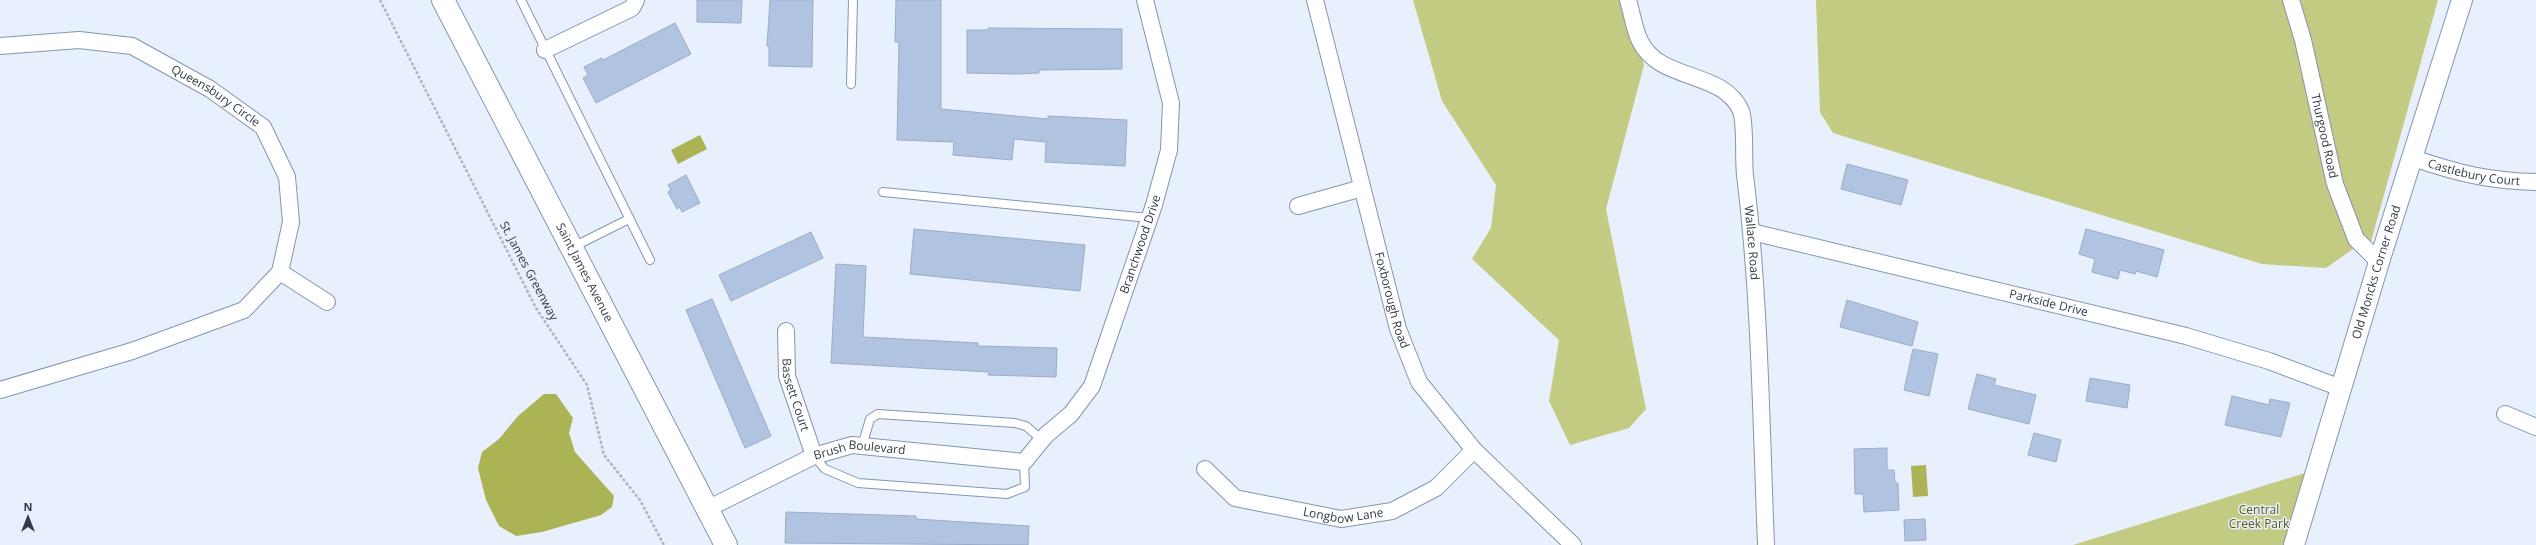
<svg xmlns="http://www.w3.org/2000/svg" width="2536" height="545" viewBox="0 0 2536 545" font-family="'Open Sans',sans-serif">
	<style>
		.green { fill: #c3ca81 }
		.water { fill: #abb355 }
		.building { fill: #b0c4e2; stroke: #99acc9 }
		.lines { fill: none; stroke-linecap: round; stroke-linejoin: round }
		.service-casing { stroke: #8396b2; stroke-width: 10 }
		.minor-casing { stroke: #8396b2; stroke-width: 18 }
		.tertiary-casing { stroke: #8396b2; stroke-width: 22 }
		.primary-casing { stroke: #8396b2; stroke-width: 24 }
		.path { stroke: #acb4c0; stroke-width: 2.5; stroke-dasharray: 3 2; stroke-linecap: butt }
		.service { stroke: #fff; stroke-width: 8 }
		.minor { stroke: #fff; stroke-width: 16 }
		.tertiary { stroke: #fff; stroke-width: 20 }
		.primary { stroke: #fff; stroke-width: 22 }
		.labels { text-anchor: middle; stroke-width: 3; stroke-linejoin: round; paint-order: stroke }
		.street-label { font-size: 12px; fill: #323a46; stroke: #e7f0fc }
		.park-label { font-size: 12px; fill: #565b16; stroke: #e7f0fc }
	</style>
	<rect width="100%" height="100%" fill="#e7f0fc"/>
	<g class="green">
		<polygon points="1413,0 1624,0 1644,65 1606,209 1646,409 1629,428 1570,445 1549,401 1559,340 1472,259 1491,228 1496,185 1442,101"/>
		<polygon points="1816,0 2438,0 2367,256 2353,249 2326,268 2262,264 1833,133 1820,112"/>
		<polygon points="2305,473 2284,545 2073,545"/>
	</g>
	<g class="water">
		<polygon points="700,135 707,149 678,164 671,150"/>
		<polygon points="544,394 556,394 573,418 569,433 575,452 614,496 612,507 601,515 542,532 516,536 499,526 486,500 478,468 482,452 499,439 518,416"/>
		<polygon points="1926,465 1928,496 1913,497 1911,466"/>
	</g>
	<g class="building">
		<polygon points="697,0 742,0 741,23 697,22"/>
		<polygon points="770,0 813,0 812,67 769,66 769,46 767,46"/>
		<polygon points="896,0 941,0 941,109 1048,119 1048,116 1127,120 1125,166 1045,162 1046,142 1014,139 1012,160 953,155 954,142 897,140 899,42 895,42"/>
		<polygon points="675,23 691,54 596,103 583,78 588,75 584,67 602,58 603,60"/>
		<polygon points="988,28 1122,29 1122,69 1039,70 1039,73 1017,74 967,73 967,30 988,30"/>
		<polygon points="1847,164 1908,180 1901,205 1841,189"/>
		<polygon points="686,175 700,203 682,212 680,207 677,209 668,192 671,190 668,185"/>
		<polygon points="914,229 1085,245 1080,291 910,274"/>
		<polygon points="2086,229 2164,250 2157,277 2136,271 2135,274 2120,270 2118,279 2092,272 2095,259 2079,254"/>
		<polygon points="811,232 823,258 731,301 719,275"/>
		<polygon points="836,264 866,266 863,337 978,343 978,346 1057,348 1056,377 988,375 989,372 831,363"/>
		<polygon points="712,299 771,436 745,448 686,310"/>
		<polygon points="1847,300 1918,322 1912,346 1840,327"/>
		<polygon points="1913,349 1938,354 1929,396 1904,390"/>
		<polygon points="1977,374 1996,379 1994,385 2036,395 2029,424 1968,409"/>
		<polygon points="2090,378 2130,385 2127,408 2086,401"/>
		<polygon points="2232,396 2269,405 2270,399 2290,403 2281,437 2225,425"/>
		<polygon points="2034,433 2061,440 2056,462 2028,455"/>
		<polygon points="1887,448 1887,470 1894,470 1895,483 1898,483 1899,510 1864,512 1863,494 1855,494 1854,449"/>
		<polygon points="786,512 916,516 916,519 1029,526 1028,545 785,543"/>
		<polygon points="1925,519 1926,540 1905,541 1904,520"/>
	</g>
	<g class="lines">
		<g class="service-casing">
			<g id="service">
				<polyline points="521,0 650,260"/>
				<polyline points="851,84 853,0"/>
				<polyline points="883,192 1149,218"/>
				<polyline points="573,247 629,219"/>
				<polyline points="862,446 870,419 878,414 1015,423 1026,426 1042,440"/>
				<polyline points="814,456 825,469 858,483 1007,494 1025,487 1024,462"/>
			</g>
		</g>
		<g class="minor-casing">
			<g id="minor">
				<path id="s1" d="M1315,0L1398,329L1419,382L1474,450L1573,545"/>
				<path id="s2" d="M1628,0C1632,13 1634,29 1640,41C1659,82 1724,70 1741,111C1746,125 1743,158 1745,175C1760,297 1761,422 1766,545"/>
				<path id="s3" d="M2291,0L2303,40L2335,184L2356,239L2379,262"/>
				<path id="s4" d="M0,46L79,40L132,46L210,89L263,127L287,177L291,222L280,272L244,310L132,351L0,390"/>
				<polyline points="545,50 632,8 636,0"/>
				<path id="s5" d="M2413,158C2457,173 2489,181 2536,182"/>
				<polyline points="1298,206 1362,188"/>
				<path id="s6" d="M1752,232L2186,336L2269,361L2341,388"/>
				<polyline points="280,272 327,302"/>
				<path id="s7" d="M786,331L787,376L814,456"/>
				<polyline points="2505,414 2536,427"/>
				<path id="s8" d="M1205,469L1235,498L1341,519L1392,511L1436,488L1474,450"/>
				<path id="s9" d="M707,509L814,456L852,445L1024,462L1046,435L1071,414L1092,386L1154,205L1169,150L1171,103L1145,0"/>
			</g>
		</g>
		<g class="tertiary-casing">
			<g id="tertiary">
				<path id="s10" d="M2294,545L2379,262L2462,0"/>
			</g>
		</g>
		<g class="primary-casing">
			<g id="primary">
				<path id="s11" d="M443,0L726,545"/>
			</g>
		</g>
		<polyline class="path" points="380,0 536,308 587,385 604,455 640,500 664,545"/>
		<use href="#service" class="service"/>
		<use href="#minor" class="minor"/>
		<use href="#tertiary" class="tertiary"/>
		<use href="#primary" class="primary"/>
	</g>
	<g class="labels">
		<g class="street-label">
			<text dy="4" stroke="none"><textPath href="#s4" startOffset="230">Queensbury Circle</textPath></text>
			<text dy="4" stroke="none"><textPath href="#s3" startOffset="140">Thurgood Road</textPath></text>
			<text dy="4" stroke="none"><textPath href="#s5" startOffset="63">Castlebury Court</textPath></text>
			<text dy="4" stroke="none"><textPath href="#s2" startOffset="302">Wallace Road</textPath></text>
			<text dy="4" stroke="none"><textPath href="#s9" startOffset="584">Branchwood Drive</textPath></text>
			<text transform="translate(529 271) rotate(62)" y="4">St. James Greenway</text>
			<text dy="4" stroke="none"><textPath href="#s11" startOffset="307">Saint James Avenue</textPath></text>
			<text dy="4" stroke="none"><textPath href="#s10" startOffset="285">Old Moncks Corner Road</textPath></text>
			<text dy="4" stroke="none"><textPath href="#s1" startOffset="310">Foxborough Road</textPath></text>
			<text dy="4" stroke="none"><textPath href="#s6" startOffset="305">Parkside Drive</textPath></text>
			<text dy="4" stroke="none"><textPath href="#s7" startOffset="65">Bassett Court</textPath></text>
			<text dy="4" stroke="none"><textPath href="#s9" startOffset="166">Brush Boulevard</textPath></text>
			<text dy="4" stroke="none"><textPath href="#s8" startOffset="152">Longbow Lane</textPath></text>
		</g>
		<g class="park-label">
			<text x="2259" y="514">Central<tspan x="2259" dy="14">Creek Park</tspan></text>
		</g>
	</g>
	<g transform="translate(28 517)" stroke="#e7f0fc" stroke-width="3" paint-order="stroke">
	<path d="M0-3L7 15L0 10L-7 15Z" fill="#323a46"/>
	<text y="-6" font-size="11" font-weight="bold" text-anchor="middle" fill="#323a46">N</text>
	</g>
</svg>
